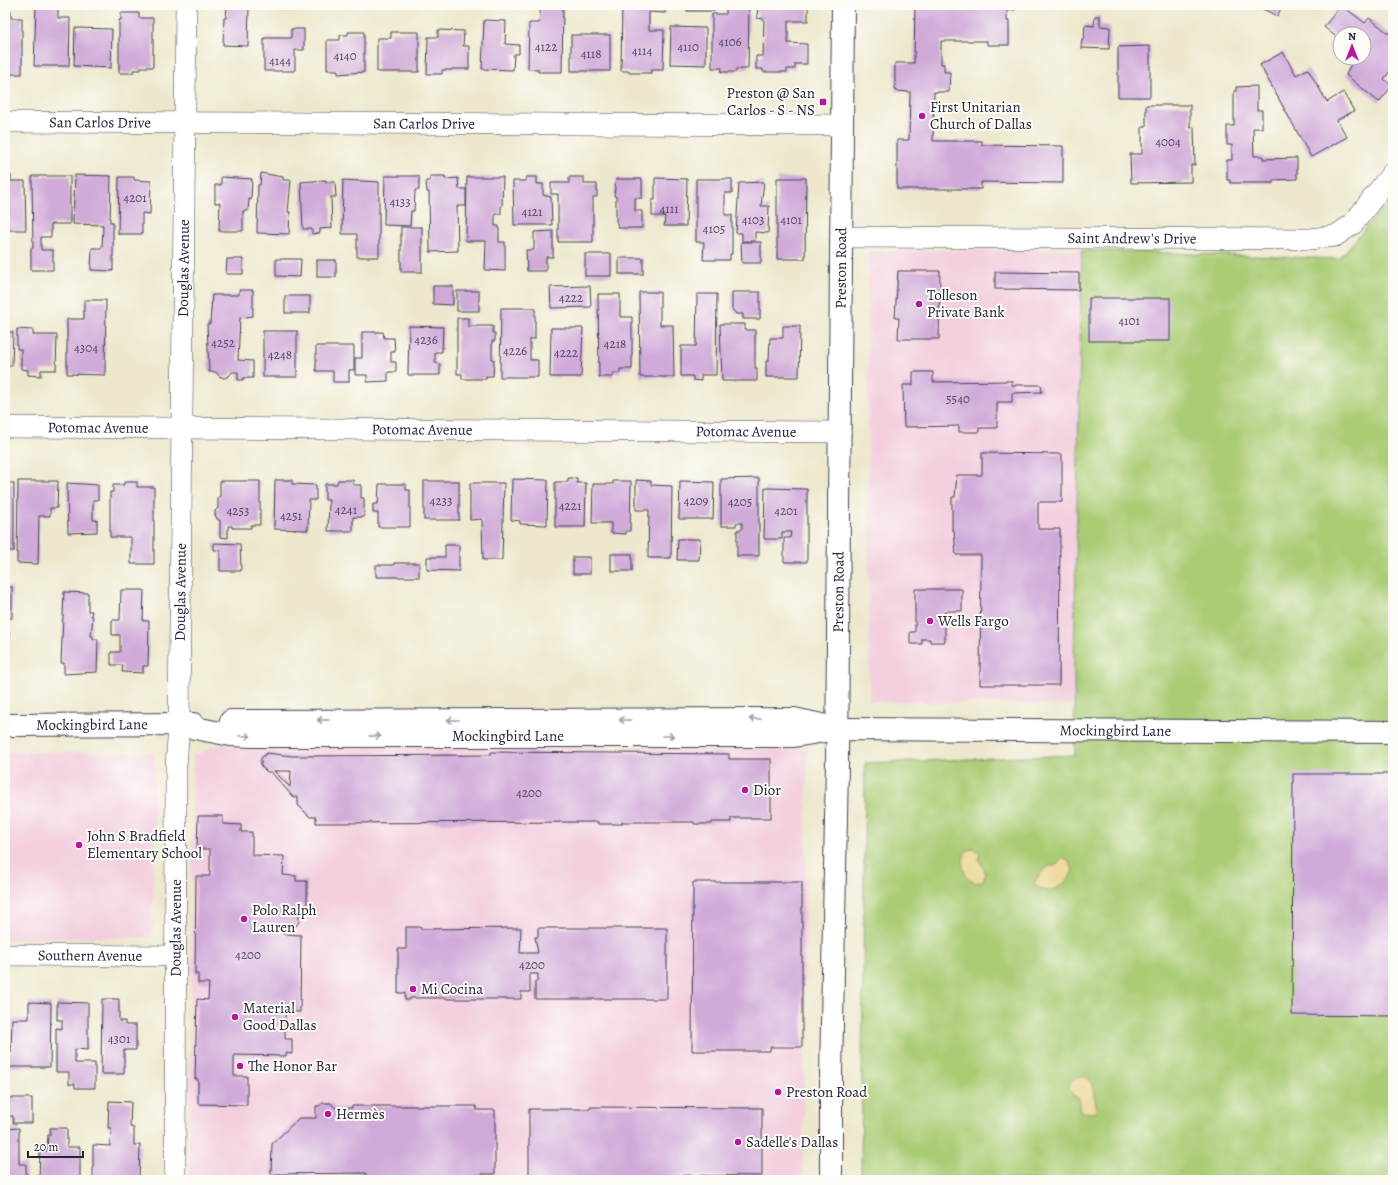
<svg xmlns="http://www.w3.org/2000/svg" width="1398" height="1185" viewBox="0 0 1398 1185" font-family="Alegreya,serif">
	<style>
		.built { fill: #f3cfdf }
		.green { fill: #aacc75; stroke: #667758 }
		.sand { fill: #eeda9e; stroke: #887e6c }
		.building { fill: #d0aad9; fill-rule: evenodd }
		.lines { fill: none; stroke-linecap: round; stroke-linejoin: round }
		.minor-casing { stroke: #404051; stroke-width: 22 }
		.major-casing { stroke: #404051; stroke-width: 24 }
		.minor { stroke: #fff; stroke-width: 21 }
		.major { stroke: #fff; stroke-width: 22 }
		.oneway { stroke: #9c9ca7 }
		.poi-dot { fill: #b5179e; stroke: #fdfcf7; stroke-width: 1.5 }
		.labels { text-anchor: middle; stroke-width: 4; stroke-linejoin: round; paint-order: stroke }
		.number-label { font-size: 13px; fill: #4e4462 }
		.poi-label { font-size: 15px; fill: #22223b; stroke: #fdfcf7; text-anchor: start }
		.street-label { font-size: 15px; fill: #22223b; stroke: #fdfcf7 }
	</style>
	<rect width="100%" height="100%" fill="#fdfcf7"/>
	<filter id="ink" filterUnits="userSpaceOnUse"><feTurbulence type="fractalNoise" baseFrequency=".025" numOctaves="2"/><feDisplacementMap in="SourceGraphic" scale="8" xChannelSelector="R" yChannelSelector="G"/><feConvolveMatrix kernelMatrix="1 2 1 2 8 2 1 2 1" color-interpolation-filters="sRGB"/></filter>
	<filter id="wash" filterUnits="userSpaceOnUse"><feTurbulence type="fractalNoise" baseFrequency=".012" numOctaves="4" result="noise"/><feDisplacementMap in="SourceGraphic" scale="16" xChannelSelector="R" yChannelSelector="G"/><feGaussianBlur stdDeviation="0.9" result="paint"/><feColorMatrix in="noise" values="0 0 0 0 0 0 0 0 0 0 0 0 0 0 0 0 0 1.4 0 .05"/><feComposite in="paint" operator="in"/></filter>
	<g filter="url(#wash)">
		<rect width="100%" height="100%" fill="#ede8cd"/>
		<g class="built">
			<polygon points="1082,250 1074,661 1075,705 869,701 868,251"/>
			<polygon points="220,744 807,749 803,1180 189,1180 193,756"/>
			<polygon points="5,752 155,753 152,937 5,939"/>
		</g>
		<polygon class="green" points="1393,195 1393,1180 861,1180 865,763 1075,755 1074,661 1082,250 1339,259"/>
		<g class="sand">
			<path d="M974,848L980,854L979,859L986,874L982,882C964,885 959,865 966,851Z"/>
			<path d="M1063,857L1068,860L1073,870C1068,885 1045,901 1034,882L1040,874L1049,866H1056Z"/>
			<polygon points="1082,1076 1088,1077 1092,1085 1097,1110 1093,1113 1080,1112 1078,1098 1073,1095 1069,1088 1071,1080"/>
		</g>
		<g id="blocks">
			<g class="building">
				<polygon points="36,5 58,5 58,18 70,18 69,66 34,66"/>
				<polygon points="541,5 563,5 562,72 538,72 538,69 528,69 529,23 539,23"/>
				<polygon points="622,5 665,5 665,13 649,12 649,30 664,30 663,70 651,70 651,73 629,73 629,71 621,71"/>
				<rect x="687" y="5" width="27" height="6"/>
				<polygon points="730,5 749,5 748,69 736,69 736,72 721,72 722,68 712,68 712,14 726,14 726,7 730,7"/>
				<polygon points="758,5 808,5 808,21 788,21 788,43 807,44 807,64 795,64 795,69 787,69 787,72 763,72 763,69 756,69 756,56 763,56 764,19 757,18"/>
				<polygon points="915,5 1015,5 1015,10 1007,9 1007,21 1009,21 1009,45 987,45 987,41 941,41 941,64 944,64 944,72 950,72 949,92 934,92 933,141 982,141 982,145 1063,146 1063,183 981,182 981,189 897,189 897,140 909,140 910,92 895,91 895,63 914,63"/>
				<polygon points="1255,5 1283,5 1277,16"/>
				<polygon points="1341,5 1365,23 1369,18 1393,37 1393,67 1384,79 1392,86 1379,102 1346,75 1352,62 1356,62 1359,58 1364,58 1364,34 1340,34 1340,40 1324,27"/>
				<polygon points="227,6 249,6 248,46 223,45 224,18 226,18"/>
				<polygon points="5,11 11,11 11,18 22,18 22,74 5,74"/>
				<polygon points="121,13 139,13 139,18 153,18 153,67 141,67 141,70 133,70 133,73 119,73 119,20 121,20"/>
				<polygon points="1095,16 1100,16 1100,26 1110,27 1109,49 1081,48 1082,39 1084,39 1085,25 1094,26"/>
				<polygon points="484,20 506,21 505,44 519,45 519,54 514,54 513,70 482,69"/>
				<polygon points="671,27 706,28 706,65 670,64"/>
				<polygon points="75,28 112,29 111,68 74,66"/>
				<polygon points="291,29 304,29 304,50 295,50 295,71 264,71 264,38 291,38"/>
				<polygon points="438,30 464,31 463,46 469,46 469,69 452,69 452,70 442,70 442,74 427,74 428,37 438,37"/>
				<polygon points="348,32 364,32 364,72 338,74 338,70 327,70 327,40 340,40 340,35 348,35"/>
				<polygon points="391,32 419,32 419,72 377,72 377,38 391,38"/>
				<rect x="571" y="35" width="39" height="36"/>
				<polygon points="1150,46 1150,97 1118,97 1118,47"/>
				<polygon points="1283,52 1296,75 1308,69 1327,102 1343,92 1354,111 1337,120 1347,137 1311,157 1260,65"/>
				<polygon points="1257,86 1257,110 1262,110 1262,128 1253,128 1254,156 1263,156 1263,159 1297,158 1297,179 1273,180 1273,183 1230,183 1230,180 1227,180 1227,160 1232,160 1232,145 1227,145 1227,126 1234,126 1234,91 1236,91 1236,87"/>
				<polygon points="1146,105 1190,105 1190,128 1194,127 1195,165 1191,165 1191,182 1131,183 1130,154 1142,154 1142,127 1146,127"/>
				<polygon points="261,173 283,177 283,180 291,180 288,212 290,212 289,234 257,233 258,185 260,185"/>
				<polygon points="5,175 11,175 11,181 25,181 26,230 5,230"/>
				<polygon points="75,175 111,176 110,222 113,222 113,271 91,270 92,248 102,248 103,225 73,224"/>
				<polygon points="32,176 70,176 70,224 51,224 51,237 41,237 41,250 53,250 53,270 31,270 31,248 33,248"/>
				<polygon points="385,176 419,176 419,190 415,190 414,211 411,211 410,226 384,225"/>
				<polygon points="430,176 445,176 445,179 458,178 459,189 466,189 466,206 457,206 458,251 430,252 429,192 427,192 426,181 430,181"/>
				<polygon points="119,177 134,177 134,180 151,181 150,214 142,213 142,234 118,234"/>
				<polygon points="221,177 252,179 251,200 249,199 248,211 243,211 243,231 219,231 220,203 215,203 215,185 221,185"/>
				<polygon points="467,177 503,177 502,206 501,206 501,214 495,214 495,226 499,226 499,242 505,242 505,271 485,270 486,241 466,241"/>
				<polygon points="526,177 537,177 537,184 543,184 543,195 551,197 552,225 514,225 513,181 526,181"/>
				<polygon points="569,177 584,177 584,184 597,184 597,197 593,197 593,242 558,242 558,194 551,194 551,183 569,183"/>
				<polygon points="655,178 687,179 686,226 664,226 665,216 652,216 652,200 655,200"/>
				<polygon points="777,178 806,178 805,259 777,259"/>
				<polygon points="616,179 642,179 642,198 635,198 635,211 642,211 642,228 619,228 616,221 616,196 614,196"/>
				<polygon points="696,179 732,179 732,193 725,193 725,215 732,215 732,254 730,254 730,260 703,260 704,242 696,242"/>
				<polygon points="326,180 326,182 335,182 336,197 331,197 332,228 320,229 320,233 312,234 312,229 303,229 301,182"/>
				<polygon points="343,180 379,182 379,257 357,257 357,234 342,234"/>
				<polygon points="764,182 761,206 769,206 768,233 755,232 755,241 742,241 742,233 736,233 739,183"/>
				<rect x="401" y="227" width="21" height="45"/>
				<polygon points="553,231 553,257 546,257 546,271 527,271 526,250 534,250 534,232"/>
				<polygon points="741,242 761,242 761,263 742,263"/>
				<rect x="585" y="254" width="26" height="22"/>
				<rect x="619" y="258" width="24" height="16"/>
				<polygon points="227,259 243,259 243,274 226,274"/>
				<polygon points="276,259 301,259 300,277 276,276"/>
				<rect x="317" y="260" width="19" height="17"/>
				<polygon points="898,271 940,271 939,339 898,339 899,318 895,318"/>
				<polygon points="995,272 1079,273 1079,290 995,289"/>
				<polygon points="433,286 453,286 453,305 433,304"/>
				<polygon points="590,286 591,307 551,308 550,287"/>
				<polygon points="239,290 253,290 253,316 240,318 238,360 253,361 253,378 243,378 243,380 238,380 238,372 232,372 229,376 224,378 219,376 216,372 209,372 207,324 210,324 212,295 239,295"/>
				<rect x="457" y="291" width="22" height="20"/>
				<polygon points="639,292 660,292 660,325 673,325 674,377 640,377"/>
				<polygon points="732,292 760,292 760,319 743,319 743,314 736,314 732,309"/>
				<polygon points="598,294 620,294 620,317 632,317 632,369 620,369 620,373 613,373 613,377 599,377"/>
				<polygon points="697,294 717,294 716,375 701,375 701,381 693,380 693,376 681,376 681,346 696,346"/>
				<rect x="285" y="296" width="25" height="17"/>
				<rect x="1089" y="298" width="81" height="43"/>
				<polygon points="84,300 106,300 105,375 67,374 67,319 84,319"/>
				<polygon points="501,308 535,308 535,339 530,339 530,360 538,360 538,377 500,377"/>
				<polygon points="457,318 468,318 468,326 493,326 493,333 495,333 495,341 492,341 492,359 494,359 493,376 486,376 486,379 462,379 462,374 457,374"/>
				<polygon points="720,324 745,324 745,330 755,330 755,368 757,368 757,381 722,381"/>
				<polygon points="409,326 443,327 442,352 435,352 435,363 440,364 440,375 408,375"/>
				<polygon points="783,326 800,326 799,377 766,377 766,361 769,361 770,338 783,338"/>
				<polygon points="551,328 583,328 581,377 550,377"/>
				<polygon points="17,329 33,330 33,335 57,335 56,370 41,370 41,376 28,375 28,370 21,369 21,349 17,349"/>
				<rect x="263" y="331" width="34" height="46"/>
				<polygon points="5,332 13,332 12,366 5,366"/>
				<polygon points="362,332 383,332 384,338 394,338 395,352 391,352 391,362 396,362 396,372 388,372 388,381 367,382 367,375 355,375 355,358 362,358"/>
				<polygon points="316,346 354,346 354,370 349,370 349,382 333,382 333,371 316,371"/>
				<polygon points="913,372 933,372 933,382 1012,381 1012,385 1041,385 1042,392 1012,393 1012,402 997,402 997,428 979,428 979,432 959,432 959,426 904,427 903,385 913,385"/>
				<polygon points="982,453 1062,454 1062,502 1038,502 1038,529 1060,529 1059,685 980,685 981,555 956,555 954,530 952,530 952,497 955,497 957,475 982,475"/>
				<polygon points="568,478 577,478 577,483 586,483 585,527 555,527 555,482 568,482"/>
				<polygon points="759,478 759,556 737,556 737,530 742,530 742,523 736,523 736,526 721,526 721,479"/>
				<polygon points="512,479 548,480 547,525 520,524 520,521 511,520"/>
				<polygon points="275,480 292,480 292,484 316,485 316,500 309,500 308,530 274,529"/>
				<polygon points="338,480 353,480 353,485 361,485 361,498 364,498 364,517 353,517 353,531 328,531 329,500 325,500 325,484 337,484"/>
				<polygon points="636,480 651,481 651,485 672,486 671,558 648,558 649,510 636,510"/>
				<polygon points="18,481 58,481 57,508 50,508 50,516 39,516 38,564 17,563"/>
				<polygon points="220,481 260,481 260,525 251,525 251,528 232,528 232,526 228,526 228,538 220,537 220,520 218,520 215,515 215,511 218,508 218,497 220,497"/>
				<rect x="424" y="481" width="35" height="39"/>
				<polygon points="613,481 631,481 630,531 626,531 626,534 611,533 611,523 592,523 593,484 613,484"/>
				<polygon points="680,481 714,482 713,519 679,519"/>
				<polygon points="124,482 137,482 137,487 154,487 154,564 131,564 131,537 110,537 110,492 113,492 113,485 124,485"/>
				<rect x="5" y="483" width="9" height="68"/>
				<polygon points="67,483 98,485 98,500 93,500 93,520 97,520 97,532 68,533"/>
				<polygon points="470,483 504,483 502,560 483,560 482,519 470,520"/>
				<polygon points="379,484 406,484 406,490 410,490 410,527 378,527 378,513 373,513 373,504 378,504"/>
				<polygon points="765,488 807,489 807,562 784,562 784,538 790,538 791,532 782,532 782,539 764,539"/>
				<polygon points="678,539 700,539 699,560 677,560"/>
				<polygon points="214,543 240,544 241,571 220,571 220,550 214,550"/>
				<polygon points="445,545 459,545 459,571 427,570 427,557 445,557"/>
				<rect x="611" y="554" width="21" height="17"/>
				<rect x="573" y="557" width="17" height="17"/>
				<polygon points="394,563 419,563 419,577 376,577 376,565 394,565"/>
				<rect x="5" y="587" width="7" height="31"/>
				<polygon points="915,589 962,589 962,611 945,611 945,642 930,642 930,639 922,639 922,644 910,644 910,632 915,632"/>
				<polygon points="121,590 144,590 143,621 149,621 148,666 143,666 143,673 122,672 123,665 111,665 111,652 120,652 120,635 112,635 112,620 120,620"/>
				<polygon points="64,592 88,593 88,611 92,611 91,616 93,616 91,636 93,636 93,639 98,639 97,672 64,674 64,663 61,663"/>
				<rect x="5" y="632" width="4" height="18"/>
				<path d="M491,752L729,754V759H771V818H731V822H712V824H694V822H622V824H598V822L316,823V817H310L298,805V797H293L271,772H267L261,766V758L267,753L292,756L491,755ZM274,771H291L290,787Z"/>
				<polygon points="1293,774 1393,774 1393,1016 1292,1015"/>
				<polygon points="198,816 223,816 223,824 241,825 241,832 252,832 252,855 284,856 283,875 296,876 296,881 307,881 307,905 298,905 298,910 295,910 299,915 299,922 295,927 283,927 283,934 301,935 300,1012 285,1012 285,1039 292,1039 292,1054 286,1053 286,1056 234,1055 234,1076 247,1076 247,1105 198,1104 198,1079 195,1079 197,999 208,1000 209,983 198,983 198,974 195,974 196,876 210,876 210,849 197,849"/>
				<polygon points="693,882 802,882 802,1047 770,1047 770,1051 692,1051"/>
				<polygon points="406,927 421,927 421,929 521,928 520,953 538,953 535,937 538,937 538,928 667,928 667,999 535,999 535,981 538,981 538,974 530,974 530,992 521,992 521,999 447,999 447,998 410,998 410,1000 405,1000 405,993 398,993 398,949 406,949"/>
				<polygon points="102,999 119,999 119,1021 125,1021 125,1025 136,1025 136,1050 124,1050 124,1074 101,1074"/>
				<polygon points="29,1002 51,1003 50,1067 9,1067 9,1053 11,1053 12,1019 29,1019"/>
				<polygon points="57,1002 88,1003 88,1050 75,1049 75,1063 95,1063 95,1088 75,1088 75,1084 69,1084 69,1072 56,1072 56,1028 62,1029 62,1020 57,1020"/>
				<polygon points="5,1098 32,1098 32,1123 13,1123 13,1116 5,1116"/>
				<polygon points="109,1101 131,1102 130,1127 134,1128 134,1145 140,1145 139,1180 93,1180 93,1145 110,1146 111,1128 108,1128"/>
				<polygon points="323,1103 331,1103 335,1108 352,1108 352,1106 476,1106 477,1110 495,1110 495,1174 482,1174 482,1179 366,1180 366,1173 271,1174 272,1144 299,1118 316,1118 316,1106 319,1106"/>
				<polygon points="590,1107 762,1108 762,1176 661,1175 661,1180 529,1180 529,1109 590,1109"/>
				<polygon points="19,1128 19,1164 26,1164 26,1180 5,1180 5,1129"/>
				<polygon points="50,1128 67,1128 67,1147 80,1147 80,1180 39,1180 40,1151 47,1151 48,1135 50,1135"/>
			</g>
		</g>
	</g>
	<g filter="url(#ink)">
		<use href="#blocks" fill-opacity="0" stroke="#404051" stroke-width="1"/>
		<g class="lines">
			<g class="minor-casing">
				<g id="minor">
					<path id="s1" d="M5,122L842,125"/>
					<path id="s2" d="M841,237L1310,239L1335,236L1353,224L1393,172"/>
					<path id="s3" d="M5,427L840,432"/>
					<path id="s4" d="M5,955L175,956"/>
					<path id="s5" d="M175,1180L176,766L179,725L186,5"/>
				</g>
			</g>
			<g class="major-casing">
				<g id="major">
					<polyline points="231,721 794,719 826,726"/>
					<path id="s6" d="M5,725L193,724"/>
					<path id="s7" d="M179,725L231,735L252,736H794L837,729L1393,732"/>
					<path id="s8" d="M831,1180V1075L837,765L843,5"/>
				</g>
			</g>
			<use href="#minor" class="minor"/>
			<use href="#major" class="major"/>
		</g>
		<defs><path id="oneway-shaft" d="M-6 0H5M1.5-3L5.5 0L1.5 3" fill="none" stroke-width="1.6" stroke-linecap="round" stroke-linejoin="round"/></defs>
		<g class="oneway">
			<use href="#oneway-shaft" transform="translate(755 719) rotate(180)"/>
			<use href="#oneway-shaft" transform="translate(323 720) rotate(180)"/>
			<use href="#oneway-shaft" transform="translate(453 720) rotate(180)"/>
			<use href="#oneway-shaft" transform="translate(625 720) rotate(180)"/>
			<use href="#oneway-shaft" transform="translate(245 736) rotate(2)"/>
			<use href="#oneway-shaft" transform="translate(375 736)"/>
			<use href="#oneway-shaft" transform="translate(668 736)"/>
		</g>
	</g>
	<g class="poi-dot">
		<rect x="819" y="98" width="8" height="8" rx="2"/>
		<circle cx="922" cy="116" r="4"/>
		<circle cx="919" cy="304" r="4"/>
		<circle cx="930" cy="621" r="4"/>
		<circle cx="745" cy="790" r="4"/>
		<circle cx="79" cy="845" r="4"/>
		<circle cx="244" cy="919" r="4"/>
		<circle cx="413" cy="989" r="4"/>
		<circle cx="235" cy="1017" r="4"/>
		<circle cx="240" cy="1066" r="4"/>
		<circle cx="778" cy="1092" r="4"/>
		<circle cx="328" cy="1114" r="4"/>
		<circle cx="738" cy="1142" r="4"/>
	</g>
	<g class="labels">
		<g class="number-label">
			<text x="730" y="46">4106</text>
			<text x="546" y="51">4122</text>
			<text x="688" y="51">4110</text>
			<text x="642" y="55">4114</text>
			<text x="591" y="58">4118</text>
			<text x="345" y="60">4140</text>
			<text x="280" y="65">4144</text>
			<text x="1168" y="146">4004</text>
			<text x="135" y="202">4201</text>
			<text x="400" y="206">4133</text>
			<text x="669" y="213">4111</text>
			<text x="532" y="216">4121</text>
			<text x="753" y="224">4103</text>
			<text x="791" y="224">4101</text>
			<text x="714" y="233">4105</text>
			<text x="571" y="302">4222</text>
			<text x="1129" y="325">4101</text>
			<text x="426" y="344">4236</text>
			<text x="223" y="347">4252</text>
			<text x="615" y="348">4218</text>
			<text x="86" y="352">4304</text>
			<text x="515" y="355">4226</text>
			<text x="566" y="357">4222</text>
			<text x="280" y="359">4248</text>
			<text x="958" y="403">5540</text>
			<text x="441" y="505">4233</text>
			<text x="696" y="505">4209</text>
			<text x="740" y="506">4205</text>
			<text x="570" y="510">4221</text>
			<text x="346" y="514">4241</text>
			<text x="238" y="515">4253</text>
			<text x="786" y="515">4201</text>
			<text x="291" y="520">4251</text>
			<text x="529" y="797">4200</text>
			<text x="248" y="959">4200</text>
			<text x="532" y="969">4200</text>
			<text x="119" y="1043">4301</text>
		</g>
		<g class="poi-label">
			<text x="815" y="98" text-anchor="end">Preston @ San<tspan x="815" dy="17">Carlos - S - NS</tspan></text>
			<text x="930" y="112">First Unitarian<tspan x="930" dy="17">Church of Dallas</tspan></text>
			<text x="927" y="300">Tolleson<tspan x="927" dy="17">Private Bank</tspan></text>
			<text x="938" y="626">Wells Fargo</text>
			<text x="753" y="795">Dior</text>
			<text x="87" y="841">John S Bradfield<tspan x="87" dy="17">Elementary School</tspan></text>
			<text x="252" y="915">Polo Ralph<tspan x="252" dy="17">Lauren</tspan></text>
			<text x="421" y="994">Mi Cocina</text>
			<text x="243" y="1013">Material<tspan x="243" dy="17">Good Dallas</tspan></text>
			<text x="248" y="1071">The Honor Bar</text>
			<text x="786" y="1097">Preston Road</text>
			<text x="336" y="1119">Hermès</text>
			<text x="746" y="1147">Sadelle's Dallas</text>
		</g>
		<g class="street-label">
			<text dy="5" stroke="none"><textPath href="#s1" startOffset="95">San Carlos Drive</textPath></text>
			<text dy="5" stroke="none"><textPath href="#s1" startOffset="419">San Carlos Drive</textPath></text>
			<text dy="5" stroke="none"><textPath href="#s2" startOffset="291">Saint Andrew's Drive</textPath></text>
			<text dy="5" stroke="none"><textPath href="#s5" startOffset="912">Douglas Avenue</textPath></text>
			<text dy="5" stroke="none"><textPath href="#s8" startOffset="912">Preston Road</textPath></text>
			<text dy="5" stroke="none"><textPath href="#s3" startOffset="93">Potomac Avenue</textPath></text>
			<text dy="5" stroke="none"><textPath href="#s3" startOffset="417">Potomac Avenue</textPath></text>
			<text dy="5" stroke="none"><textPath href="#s3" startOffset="741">Potomac Avenue</textPath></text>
			<text dy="5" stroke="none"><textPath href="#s5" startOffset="588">Douglas Avenue</textPath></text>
			<text dy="5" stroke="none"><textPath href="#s8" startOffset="588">Preston Road</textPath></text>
			<text dy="5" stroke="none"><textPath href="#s6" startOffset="87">Mockingbird Lane</textPath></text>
			<text dy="5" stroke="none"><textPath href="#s7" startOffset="938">Mockingbird Lane</textPath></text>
			<text dy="5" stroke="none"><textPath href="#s7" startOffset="330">Mockingbird Lane</textPath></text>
			<text dy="5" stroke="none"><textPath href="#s5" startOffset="252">Douglas Avenue</textPath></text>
			<text dy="5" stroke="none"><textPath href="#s4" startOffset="85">Southern Avenue</textPath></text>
		</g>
	</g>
	<rect width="1398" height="1185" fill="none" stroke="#fdfcf7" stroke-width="20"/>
	<g transform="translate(1352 46)"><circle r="19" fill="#fdfcf7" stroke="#a5a5ac"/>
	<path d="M0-3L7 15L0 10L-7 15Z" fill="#b5179e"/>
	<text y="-6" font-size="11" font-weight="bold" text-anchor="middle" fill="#22223b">N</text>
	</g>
	<path d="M28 1151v6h55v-6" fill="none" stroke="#22223b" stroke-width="2"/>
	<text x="34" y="1151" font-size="12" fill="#22223b" stroke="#fdfcf7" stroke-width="3" paint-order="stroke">20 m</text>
</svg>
